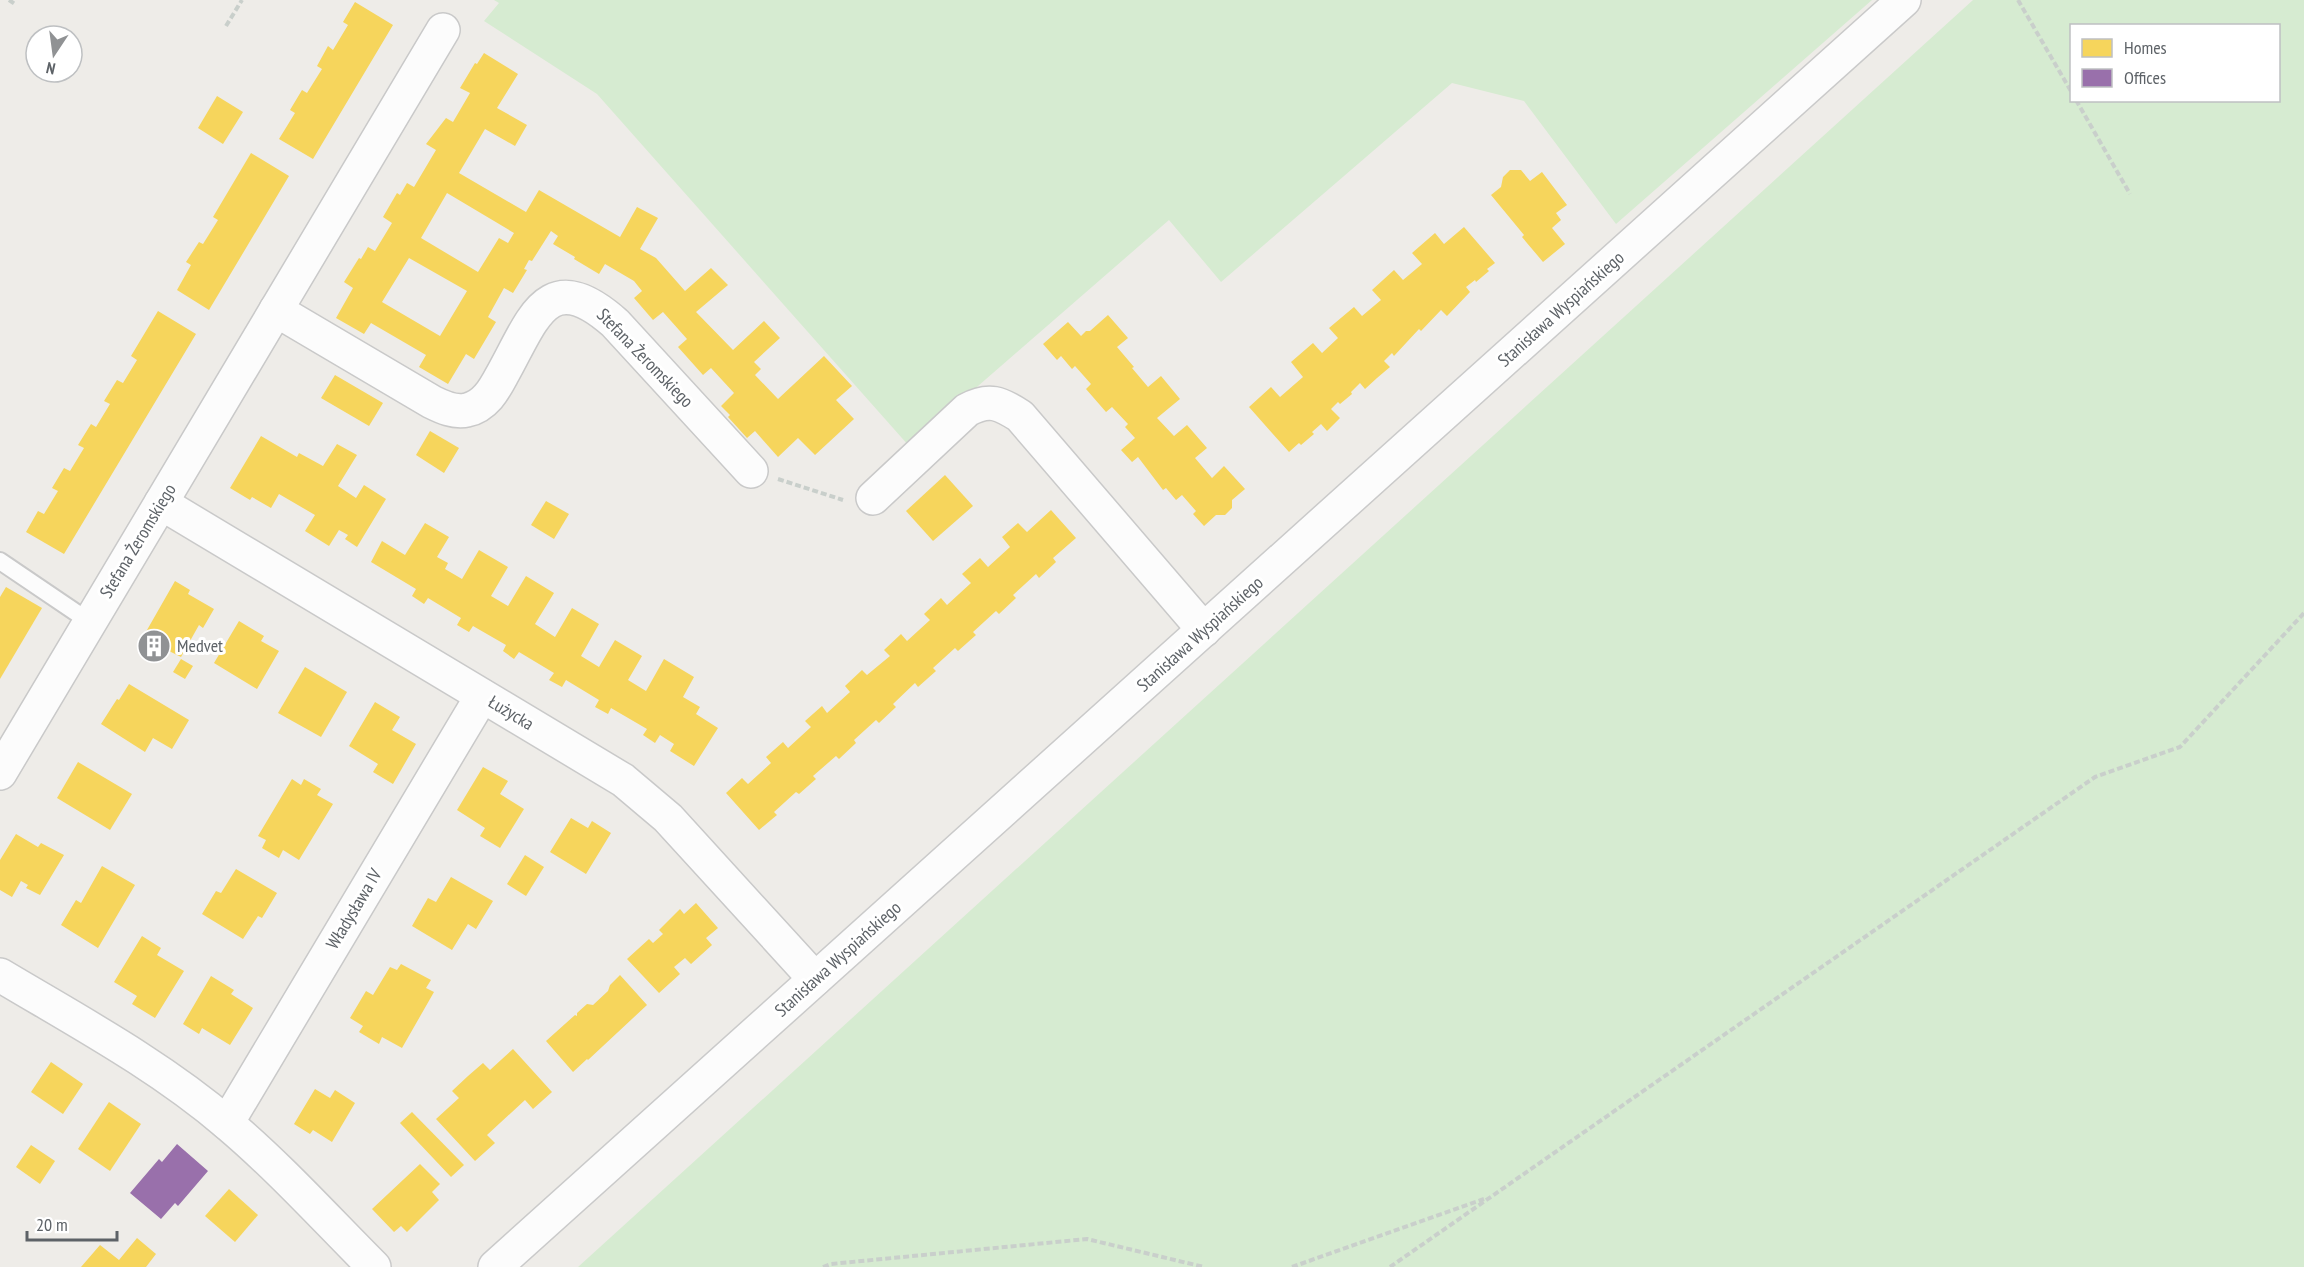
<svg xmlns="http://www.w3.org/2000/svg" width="2304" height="1267" viewBox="0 0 2304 1267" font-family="'PT Sans Narrow',sans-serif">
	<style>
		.green { fill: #d6ebd1; fill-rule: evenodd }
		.homes { fill: #f6d55c; fill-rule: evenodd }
		.offices { fill: #9970ab }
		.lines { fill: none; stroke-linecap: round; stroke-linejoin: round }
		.lane-casing { stroke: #c9c9c9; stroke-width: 20 }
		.street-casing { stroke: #c9c9c9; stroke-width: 36 }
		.secondary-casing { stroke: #cacaca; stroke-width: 36 }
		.path { stroke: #c9cfcb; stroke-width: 4; stroke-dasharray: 6 3; stroke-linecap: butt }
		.lane { stroke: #fcfcfc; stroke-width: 16 }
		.street { stroke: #fcfcfc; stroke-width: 33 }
		.secondary { stroke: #fcfcfc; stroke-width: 33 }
		.labels { text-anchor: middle; stroke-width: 6; stroke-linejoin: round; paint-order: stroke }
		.street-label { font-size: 18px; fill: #5d6267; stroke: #fff }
		.poi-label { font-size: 18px; fill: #5d6267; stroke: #fff; text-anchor: start }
	</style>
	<rect width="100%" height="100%" fill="#eeece8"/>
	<g class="green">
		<polygon points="494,0 1872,0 1616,224 1524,101 1452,83 1221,282 1169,220 909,446 597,94 484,21 499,3"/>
		<path d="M1973,0H2304V1267H578ZM2072,26H2278V100H2072Z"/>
	</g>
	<g class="homes">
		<polygon points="355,2 393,25 313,159 279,139 295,113 290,110 302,90 307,93 322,69 317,66 328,46 333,50 348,25 343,22"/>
		<path d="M484,53L518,74L497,108L527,125L515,146L485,129L459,173L526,212L539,190L620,237L637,207L658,218L640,249L656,258L685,291L711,268L728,285L696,312L733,350L764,321L780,338L754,362L761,369L755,375L778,399L824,356L852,386L836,400L854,419L815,455L798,438L778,457L755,431L747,438L728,417L730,415L721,406L734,393L711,368L703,375L678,347L687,339L663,312L653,320L634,298L642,291L634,281L605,264L599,274L574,259L575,257L553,244L558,236L551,231L532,261L529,260L524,269L527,270L513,293L504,288L488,317L496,322L474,359L466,354L448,384L419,367L426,355L371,323L364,334L336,318L353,288L344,282L359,258L361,259L368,247L375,251L392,223L383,217L397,193L400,195L407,183L414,187L436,150L426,144L446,118L453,122L470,93L460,88L475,63L477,64ZM447,193L514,233L508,243L499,238L478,272L421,238ZM409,258L467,291L440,336L382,302Z"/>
		<polygon points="217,96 243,112 223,144 198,128"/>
		<polygon points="251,153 289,176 209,310 177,290 191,265 186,262 199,242 203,244 218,220 213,217"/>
		<polygon points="1510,170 1521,170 1530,181 1542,172 1567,205 1556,213 1561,220 1552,228 1565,244 1543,262 1522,237 1524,235 1491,195 1501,187 1503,177"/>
		<polygon points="1464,227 1495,263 1487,269 1489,271 1476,282 1475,280 1466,287 1470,292 1447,316 1441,310 1421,331 1419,329 1394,356 1392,353 1384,361 1390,367 1377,378 1365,389 1360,383 1351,392 1352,394 1340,404 1338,402 1331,409 1340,418 1327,431 1321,424 1312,432 1314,434 1301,445 1299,443 1289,452 1249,407 1271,387 1280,397 1303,377 1291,362 1313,343 1322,353 1338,338 1329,328 1354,307 1362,316 1381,300 1372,290 1394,270 1403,280 1422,264 1412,253 1435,233 1444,244"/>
		<polygon points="158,311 196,334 64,554 26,532 38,511 44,514 58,491 52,488 64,468 70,471 84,448 78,445 91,424 96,427 110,404 104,401 117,380 123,383 137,360 131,356"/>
		<polygon points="1108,315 1128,338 1117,347 1134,367 1132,368 1148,387 1161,376 1180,399 1157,418 1174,436 1187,425 1207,448 1195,458 1212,478 1224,466 1245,489 1232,500 1232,508 1225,515 1216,515 1204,526 1193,514 1196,511 1182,495 1176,500 1166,488 1163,490 1138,457 1132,462 1121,450 1135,438 1125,427 1128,424 1112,407 1106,412 1086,389 1091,384 1075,366 1072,369 1061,356 1057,360 1043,344 1068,322 1081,336 1086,331 1090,331"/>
		<polygon points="335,375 383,403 369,426 321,398"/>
		<polygon points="430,431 459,448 444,473 416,455"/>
		<polygon points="261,436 297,457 299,453 323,466 337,444 357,455 338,486 356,498 364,485 386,499 357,547 345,539 348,535 339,530 329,546 305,531 315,515 279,494 271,508 252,497 250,500 230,488"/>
		<polygon points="945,475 973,506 933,541 906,511"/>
		<polygon points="546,501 569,514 554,539 531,525"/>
		<polygon points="1051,510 1076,538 1053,558 1056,562 1039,578 1036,574 1013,595 1016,598 999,614 996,611 973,632 976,635 958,651 955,648 933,668 936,671 918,687 915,683 893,704 896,707 879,723 876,720 854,740 856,743 839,759 836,756 813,776 816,779 799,794 796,792 774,812 777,815 759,830 726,793 742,778 748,784 771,763 766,757 783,742 788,748 811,727 805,721 822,706 827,713 850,692 845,686 862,670 867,675 890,656 884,650 901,634 907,641 930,620 924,614 941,598 947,605 971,583 962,574 980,558 988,567 1010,547 1002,537 1018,523 1027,532"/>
		<polygon points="425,523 449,537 437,557 448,563 445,569 462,579 479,550 508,567 491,596 508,606 526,576 554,593 535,624 555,637 572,608 599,624 581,656 599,667 615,640 642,656 628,680 646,691 664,659 694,677 683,697 700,707 696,714 718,728 694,766 670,751 674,744 660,735 655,743 643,735 647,729 611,708 608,714 595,707 599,700 566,680 562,687 549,680 554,673 519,652 514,659 503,651 506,645 473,626 469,632 457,625 461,618 428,598 424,604 412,596 416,589 371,562 382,541 405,555"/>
		<polygon points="175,581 190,590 188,594 214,609 203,628 199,625 181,657 165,649 161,656 139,644"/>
		<polygon points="6,587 42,608 0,679 0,597"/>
		<polygon points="239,621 264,636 261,641 279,651 257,689 214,663"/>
		<polygon points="181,659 193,666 185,679 173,672"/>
		<polygon points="305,667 347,692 321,737 278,713"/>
		<polygon points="129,684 189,720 172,749 153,738 145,752 101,724 117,699 119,700"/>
		<polygon points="375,702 400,717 392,730 416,744 393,784 373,772 378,764 349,746"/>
		<polygon points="78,762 132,794 110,830 57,798"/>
		<polygon points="483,767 508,781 500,794 524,809 500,848 480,836 485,828 457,810"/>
		<polygon points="292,779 301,785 304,779 321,789 317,795 333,804 299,860 283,850 279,858 262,848 266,840 258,836"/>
		<polygon points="571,818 588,828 592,821 611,833 586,874 550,852"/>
		<polygon points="16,834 38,847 41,843 64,855 40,895 26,888 28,885 21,881 12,897 0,890 0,860"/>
		<polygon points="525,855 544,867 526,896 507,884"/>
		<polygon points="102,866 135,885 98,948 61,925 76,900 81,903"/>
		<polygon points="236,869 277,893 262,918 258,916 243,939 202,914 216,891 221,893"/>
		<polygon points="451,877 493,901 476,929 468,924 452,950 412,926 428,898 436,902"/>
		<polygon points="696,903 718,928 706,938 712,945 691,964 685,958 674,967 680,974 659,993 627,959 649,939 653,943 663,934 659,930 680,909 684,914"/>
		<polygon points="142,936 161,948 157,955 184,971 155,1018 132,1004 137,996 114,982"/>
		<polygon points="401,964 431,980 426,988 434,992 402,1048 382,1037 379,1044 359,1032 363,1026 350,1018 366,991 373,995 390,967 397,970"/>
		<polygon points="620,975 647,1005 588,1060 587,1059 573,1072 546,1041 575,1015 577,1016 577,1013 587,1004 593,1005 608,991 610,985"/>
		<polygon points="211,976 234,990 231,994 253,1008 230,1045 202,1028 199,1034 183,1024"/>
		<polygon points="513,1049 552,1092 533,1109 525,1100 487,1135 495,1143 475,1161 436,1119 459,1098 452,1091 468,1076 483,1063 490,1070"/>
		<polygon points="51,1062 83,1084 63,1114 31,1092"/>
		<polygon points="315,1089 330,1098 335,1090 355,1103 332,1142 313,1130 310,1134 294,1124"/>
		<polygon points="109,1102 141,1124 110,1171 78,1149"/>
		<polygon points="412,1112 464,1165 451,1177 400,1123"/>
		<polygon points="31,1145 55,1161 40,1184 16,1167"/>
		<polygon points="420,1164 440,1184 432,1192 439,1200 407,1232 401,1226 394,1232 372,1209"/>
		<polygon points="229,1189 258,1215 235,1242 205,1216"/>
		<polygon points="137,1238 156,1254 146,1267 81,1267 100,1245 119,1260"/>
	</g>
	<polygon class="offices" points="177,1144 208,1171 178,1206 175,1203 161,1219 130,1193 159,1159 162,1162"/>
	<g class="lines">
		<g class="lane-casing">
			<polyline id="lane" points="0,561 90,622"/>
		</g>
		<g class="street-casing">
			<g id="street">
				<path d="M276,310L432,402C442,407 455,413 467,410C485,406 494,390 502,375C533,320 547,263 615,323L751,471"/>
				<path d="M873,498L967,410C989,398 1000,403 1020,416L1204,630"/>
				<polyline points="161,503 623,780 668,818 815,979"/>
				<polyline points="0,773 443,30"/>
				<path d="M0,975C77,1021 159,1065 228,1124C280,1168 326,1219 374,1267"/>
				<polyline points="227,1123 482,696"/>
			</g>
		</g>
		<g class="secondary-casing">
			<polyline id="secondary" points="495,1267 1904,0"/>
		</g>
		<g class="path">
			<polyline points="9,0 15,4"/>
			<polyline points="2018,0 2072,93"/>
			<polyline points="226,26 242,0"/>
			<polyline points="2076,100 2130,194"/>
			<polyline points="778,479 843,500"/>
			<polyline points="823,1267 831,1264 1087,1239 1204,1267"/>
			<polyline points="1292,1267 1484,1199"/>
			<polyline points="1390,1267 2095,777 2180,747 2304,613"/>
		</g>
		<use href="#lane" class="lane"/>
		<use href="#street" class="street"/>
		<use href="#secondary" class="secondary"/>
	</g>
	<defs>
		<g id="building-disc" transform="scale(1.725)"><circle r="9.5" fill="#909294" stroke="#fff"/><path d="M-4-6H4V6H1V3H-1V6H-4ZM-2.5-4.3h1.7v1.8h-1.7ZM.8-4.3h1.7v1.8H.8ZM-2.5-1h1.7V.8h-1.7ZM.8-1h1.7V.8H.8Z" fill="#fff"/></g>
	</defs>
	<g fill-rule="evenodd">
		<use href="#building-disc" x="154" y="646"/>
	</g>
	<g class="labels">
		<g class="street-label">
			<text transform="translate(1561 309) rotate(-42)" y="6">Stanisława Wyspiańskiego</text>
			<text transform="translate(645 358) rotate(46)" y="6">Stefana Żeromskiego</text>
			<text transform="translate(138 541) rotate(-59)" y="6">Stefana Żeromskiego</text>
			<text transform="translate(1200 634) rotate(-42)" y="6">Stanisława Wyspiańskiego</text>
			<text transform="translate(511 713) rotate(31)" y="6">Łużycka</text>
			<text transform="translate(354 909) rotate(-59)" y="6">Władysława IV</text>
			<text transform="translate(838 959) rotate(-42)" y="6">Stanisława Wyspiańskiego</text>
		</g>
		<g class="poi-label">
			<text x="177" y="652">Medvet</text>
		</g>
	</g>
	<rect x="2070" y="24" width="210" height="78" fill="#ffffff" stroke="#bec0c2" stroke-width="1.5"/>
	<rect x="2082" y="39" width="30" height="18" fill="#f6d55c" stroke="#bec0c2" stroke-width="1.5"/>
	<text x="2124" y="54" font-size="18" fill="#5d6267">Homes</text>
	<rect x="2082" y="69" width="30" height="18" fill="#9970ab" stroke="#bec0c2" stroke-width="1.5"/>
	<text x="2124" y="84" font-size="18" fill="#5d6267">Offices</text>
	<g transform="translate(54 54) rotate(193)"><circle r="28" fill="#ffffff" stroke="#bec0c2" stroke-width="1.5"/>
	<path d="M0-4.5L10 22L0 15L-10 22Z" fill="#909294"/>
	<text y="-9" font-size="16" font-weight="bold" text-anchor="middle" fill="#5d6267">N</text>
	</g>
	<path d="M27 1231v9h90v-9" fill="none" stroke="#5d6267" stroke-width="3"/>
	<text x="36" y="1231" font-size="18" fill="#5d6267" stroke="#ffffff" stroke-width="4.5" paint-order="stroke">20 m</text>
</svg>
